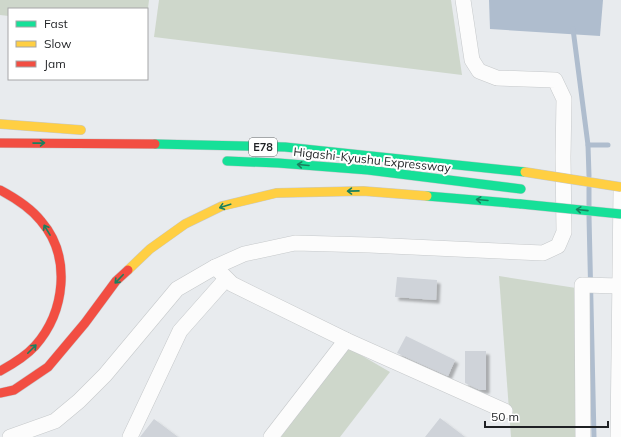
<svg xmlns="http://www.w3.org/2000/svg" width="621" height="437" viewBox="0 0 621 437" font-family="Mulish,sans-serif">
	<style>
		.green { fill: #ced7cb }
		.water { fill: #afbdce }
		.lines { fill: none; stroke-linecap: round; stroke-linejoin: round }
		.stream { stroke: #afbdce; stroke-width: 5 }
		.building { fill: #cfd3d9; filter: url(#shadow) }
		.street-casing { stroke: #c6c9cb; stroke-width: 16 }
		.fast-casing { stroke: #c6c9cb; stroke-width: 10 }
		.slow-casing { stroke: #c6c9cb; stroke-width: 10 }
		.jam-casing { stroke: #c6c9cb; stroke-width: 10 }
		.street { stroke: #fcfcfc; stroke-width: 15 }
		.fast { stroke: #16e098; stroke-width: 9 }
		.slow { stroke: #ffcf43; stroke-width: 9 }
		.jam { stroke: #f24e42; stroke-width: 9 }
		.fast-bridge-casing { stroke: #c6c9cb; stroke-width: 10; stroke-linecap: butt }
		.slow-bridge-casing { stroke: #c6c9cb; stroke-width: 10; stroke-linecap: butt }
		.fast-bridge { stroke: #16e098; stroke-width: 9 }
		.slow-bridge { stroke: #ffcf43; stroke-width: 9 }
		.oneway { stroke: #1a805e }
		.labels { text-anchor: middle; stroke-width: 4; stroke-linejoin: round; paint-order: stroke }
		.shield { fill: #fff; stroke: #626466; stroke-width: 1 }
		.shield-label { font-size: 11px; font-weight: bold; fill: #1f2124 }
		.street-label { font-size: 12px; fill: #1f2124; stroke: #fff }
	</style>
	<defs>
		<filter id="shadow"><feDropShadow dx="3.5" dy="3.5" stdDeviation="1" flood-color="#0004"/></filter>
	</defs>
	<rect width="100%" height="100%" fill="#e8ebee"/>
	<g class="green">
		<polygon points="0,0 149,0 147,17 147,9 9,9 9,16 0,15"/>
		<polygon points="159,0 451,0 462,75 154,37"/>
		<polygon points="499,276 576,288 577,437 511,437"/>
		<polygon points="347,347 390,372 340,437 281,437"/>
	</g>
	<polygon class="water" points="489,0 603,0 600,36 490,29"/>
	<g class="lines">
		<g class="stream">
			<polyline points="573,29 588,145 589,176"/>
			<polyline points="588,145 608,145"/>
			<polyline points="589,188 589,206"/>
			<polyline points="589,216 594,437"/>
		</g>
	</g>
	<g class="building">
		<polygon points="397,277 437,280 436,300 395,297"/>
		<polygon points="406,336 455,360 448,376 397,353"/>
		<polygon points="465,351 486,351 486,390 480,390 465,383"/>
		<polygon points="440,418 465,437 425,437"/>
		<polygon points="154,419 178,437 140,437"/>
	</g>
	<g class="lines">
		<g class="street-casing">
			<g id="street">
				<polyline points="215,267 232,284 346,340 505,411"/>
				<polyline points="10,437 55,421 79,401 105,375 177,289 215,267 244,254 295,243 369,245 543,253 558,246 564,232 563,157 564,99 555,80 497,78 479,71 472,60 463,0"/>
				<polyline points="130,437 180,331 226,279"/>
				<polyline points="271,437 346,340"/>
				<polyline points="583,437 582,285 620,286"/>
				<polyline points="618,437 621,191"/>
			</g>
		</g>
		<g class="fast-casing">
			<g id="fast">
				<polyline points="155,144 285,147 525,172"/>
				<polyline points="227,161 278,163 368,170 521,189"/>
				<polyline points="427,196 521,204"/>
			</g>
		</g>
		<g class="slow-casing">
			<g id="slow">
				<polyline points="0,124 81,130"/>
				<polyline points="128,270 150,249 185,224 222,206 276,193 363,191 427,196"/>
			</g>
		</g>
		<g class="jam-casing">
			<g id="jam">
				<polyline points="0,143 155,144"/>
				<path d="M0,190C15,198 30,207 41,221C72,257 65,312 35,346C25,357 13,364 0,371"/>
				<polyline points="0,393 14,390 48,367 85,323 116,281 128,270"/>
			</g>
		</g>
		<use href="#street" class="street"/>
		<use href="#fast" class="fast"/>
		<use href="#slow" class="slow"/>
		<use href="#jam" class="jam"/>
		<g class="fast-bridge-casing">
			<polyline id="fast-bridge" points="521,204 621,214"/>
		</g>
		<g class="slow-bridge-casing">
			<polyline id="slow-bridge" points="525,172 621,187"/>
		</g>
		<use href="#fast-bridge" class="fast-bridge"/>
		<use href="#slow-bridge" class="slow-bridge"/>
	</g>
	<defs><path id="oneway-shaft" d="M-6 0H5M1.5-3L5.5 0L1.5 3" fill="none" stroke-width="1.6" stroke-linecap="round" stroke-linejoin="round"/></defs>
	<g class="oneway">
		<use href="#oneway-shaft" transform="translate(39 143) rotate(-1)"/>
		<use href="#oneway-shaft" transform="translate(303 165) rotate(-175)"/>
		<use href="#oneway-shaft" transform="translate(353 191) rotate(179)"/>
		<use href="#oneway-shaft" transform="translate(482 200) rotate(-175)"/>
		<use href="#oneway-shaft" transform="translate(225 206) rotate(162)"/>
		<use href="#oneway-shaft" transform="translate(582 210) rotate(-174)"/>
		<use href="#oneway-shaft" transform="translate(47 230) rotate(-121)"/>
		<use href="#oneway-shaft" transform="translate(119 279) rotate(134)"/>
		<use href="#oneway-shaft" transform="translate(32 349) rotate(-45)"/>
	</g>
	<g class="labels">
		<rect class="shield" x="249" y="138" width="28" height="18" rx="3"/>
		<g class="shield-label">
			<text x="263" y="151">E78</text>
		</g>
		<g class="street-label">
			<text transform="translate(372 160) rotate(6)" y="4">Higashi-Kyushu Expressway</text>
		</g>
	</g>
	<rect x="8" y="8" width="140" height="72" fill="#ffffff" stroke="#a5a6a7"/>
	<rect x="16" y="21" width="20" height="6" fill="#16e098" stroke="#a5a6a7"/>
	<text x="44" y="28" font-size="12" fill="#1f2124">Fast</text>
	<rect x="16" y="41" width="20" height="6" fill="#ffcf43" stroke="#a5a6a7"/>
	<text x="44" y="48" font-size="12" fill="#1f2124">Slow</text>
	<rect x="16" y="61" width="20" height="6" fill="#f24e42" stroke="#a5a6a7"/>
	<text x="44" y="68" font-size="12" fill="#1f2124">Jam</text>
	<path d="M485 421v6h123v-6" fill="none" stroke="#1f2124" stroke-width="2"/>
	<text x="491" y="421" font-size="12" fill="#1f2124" stroke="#ffffff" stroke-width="3" paint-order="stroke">50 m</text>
</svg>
